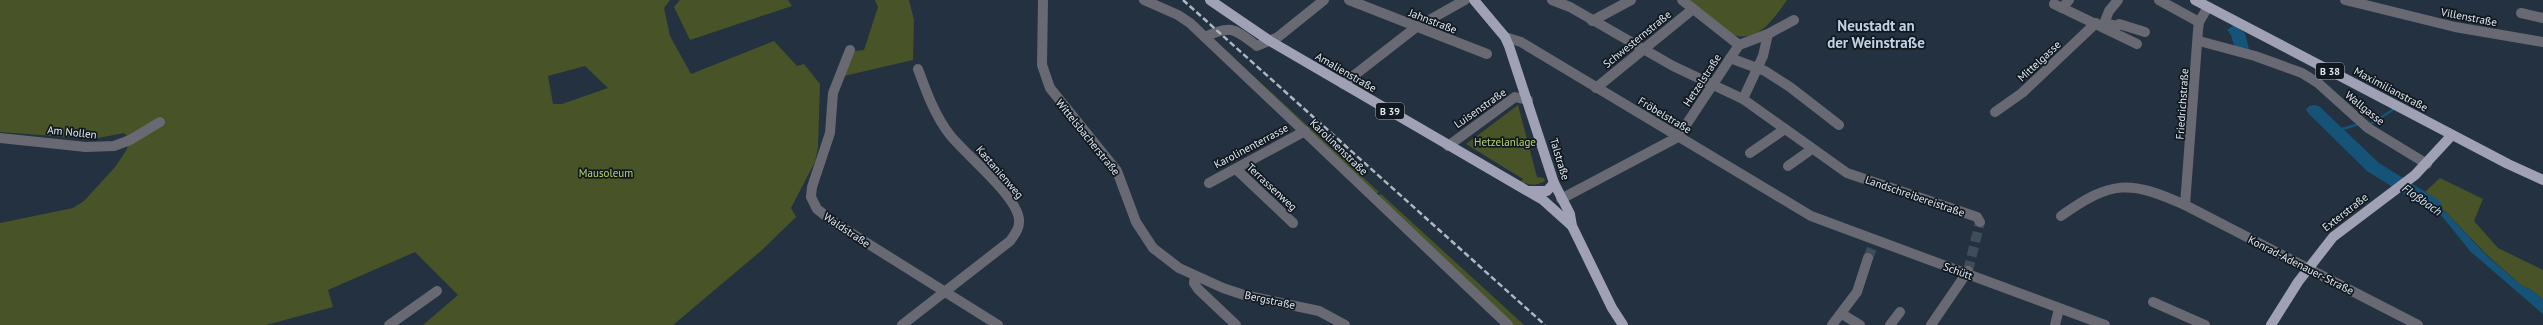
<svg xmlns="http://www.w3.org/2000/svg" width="2543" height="325" viewBox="0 0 2543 325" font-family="'PT Sans',sans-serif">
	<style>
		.green { fill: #485427; fill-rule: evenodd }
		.water { fill: #165379 }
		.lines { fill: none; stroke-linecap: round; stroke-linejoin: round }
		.stream { stroke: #165379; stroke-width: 2.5 }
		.river { fill: #165379; fill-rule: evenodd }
		.minor-tunnel { stroke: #3f4d5b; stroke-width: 10; stroke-dasharray: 10 5; stroke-linecap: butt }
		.minor { stroke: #686972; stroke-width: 10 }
		.major { stroke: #a0a1b4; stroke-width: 10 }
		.rail { stroke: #aeb8c3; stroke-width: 2.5; stroke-dasharray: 6 3; stroke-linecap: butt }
		.labels { text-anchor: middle; stroke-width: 3.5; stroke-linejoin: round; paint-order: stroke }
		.shield { fill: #12181f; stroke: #a2aab3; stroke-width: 1 }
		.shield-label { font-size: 10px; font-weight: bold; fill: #e0e9f2 }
		.street-label { font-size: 11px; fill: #e0e9f2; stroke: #12181f }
		.park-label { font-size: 11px; fill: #b9d568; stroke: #12181f }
		.water-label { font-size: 12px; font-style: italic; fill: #d3e5f4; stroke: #12181f }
		.district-label { font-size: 15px; font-weight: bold; fill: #bfd1e4; stroke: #12181f }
	</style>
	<rect width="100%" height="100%" fill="#233140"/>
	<g class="green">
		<path d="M0,0H670L664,8L670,36L691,74L774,41L797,66L804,64L820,84L818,147L815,162L791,208L796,217L762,250L673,325H423L458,295L415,252L328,290L333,307L266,325H0V223L73,208L84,201L116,166L127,149L129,138L124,133L93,139L0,132ZM585,66L608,88L562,104H553L548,76Z"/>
		<polygon points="680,0 788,0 792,6 690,40 674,7"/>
		<polygon points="875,0 909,0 914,20 913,60 844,76 855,51 864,50 878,7"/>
		<path d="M1689,0H1787C1774,18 1759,43 1734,35Z"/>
		<polygon points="1217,42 1379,192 1375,194"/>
		<path d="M1518,105L1537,177L1544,178L1545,181C1536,186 1530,186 1521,181L1523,179L1466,144Z"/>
		<polygon points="2440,178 2483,199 2474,221 2498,248 2543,270 2543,299 2530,289 2522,286 2487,255 2438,204 2423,194"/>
		<polygon points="1381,194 1524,325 1513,325 1495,309 1377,196"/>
	</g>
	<polygon class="water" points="2419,192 2438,204 2487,256 2522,286 2530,289 2543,299 2543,314 2470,251 2437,210 2415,194"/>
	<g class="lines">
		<g class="stream">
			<polyline points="2239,42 2241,44"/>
			<polyline points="2369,125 2394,109"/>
			<polyline points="2335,131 2356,125"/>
		</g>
		<g class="river">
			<polygon points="2234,25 2245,33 2249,49 2247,53 2242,54 2235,49 2231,35 2227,30"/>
			<polygon points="2314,105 2319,106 2379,163 2440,201 2442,205 2440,209 2434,211 2428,209 2367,171 2309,114 2306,110 2309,106"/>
		</g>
		<g class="minor-tunnel">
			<polyline points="1868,258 1873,246"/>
			<polyline points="1968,271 1980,222"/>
		</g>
		<g class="minor">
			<polyline points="1043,0 1042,65 1050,88 1117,171 1136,222 1153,248 1179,268 1223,288 1244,295 1319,311 1345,325"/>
			<polyline points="1144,0 1178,15 1190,23 1508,325"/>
			<polyline points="1349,0 1487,54"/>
			<polyline points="1552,0 1570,7 1673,66 1743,99 1847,173 1977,217 1980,222"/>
			<polyline points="2159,0 2199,22"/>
			<polyline points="2345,0 2455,27 2543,42"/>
			<polyline points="2054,4 2137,44"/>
			<polyline points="2062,8 2069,0"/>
			<polyline points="2521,13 2543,18"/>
			<polyline points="1592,21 1631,0"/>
			<polyline points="2105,23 2117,26 2119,24 2145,32"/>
			<polyline points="2103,26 2109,11 2118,0"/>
			<path d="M1205,37C1231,24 1235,29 1257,46L1278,37L1324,0"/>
			<polyline points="1505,37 1521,42 1811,216 2105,325"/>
			<polyline points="2199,41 2255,56 2302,73 2318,83 2368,128 2427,164"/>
			<polyline points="1739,45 1768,34 1794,20"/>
			<polyline points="850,50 833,93 830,133 812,187 811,197 817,209 835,223 998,325"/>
			<polyline points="1730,58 1765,71 1790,87 1839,125"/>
			<polyline points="1343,84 1415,28 1465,0"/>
			<polyline points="1596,88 1693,9"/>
			<polyline points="1743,99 1763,56 1768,34"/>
			<polyline points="1995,112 2022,93 2096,23"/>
			<polyline points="0,138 86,147 114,146 130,140 160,122"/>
			<polyline points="1448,146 1515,97 1528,100"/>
			<polyline points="1750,153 1785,129"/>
			<polyline points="1788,166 1812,149"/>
			<polyline points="1236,169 1293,223"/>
			<polyline points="1209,183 1305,131"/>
			<polyline points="1561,199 1678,137 1739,45 1682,0"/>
			<polyline points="2185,205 2198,30 2199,22 2208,7"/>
			<path d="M2061,216C2112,180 2129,180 2185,205L2418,325"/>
			<polyline points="1195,276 1194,283 1198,289 1236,325"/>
			<polyline points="2153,302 2205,325"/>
			<polyline points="1842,314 1860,325"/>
			<polyline points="389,325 437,291"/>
			<path d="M902,325L1010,241C1015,234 1020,228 1019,219C1016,195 966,155 950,135C935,116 926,91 918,69"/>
			<polyline points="1832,325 1857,292 1868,258"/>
			<polyline points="1890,325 1900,312"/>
			<polyline points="1931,325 1968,271"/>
			<polyline points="2055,325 2059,309"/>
		</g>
		<g class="major">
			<polyline points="1210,0 1270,41 1543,200 1572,226"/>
			<polyline points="1474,0 1505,37 1509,46 1554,183 1570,214 1572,226 1612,308 1623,325"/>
			<polyline points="2195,0 2508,164 2543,180"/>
			<polyline points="1529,191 1547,191 1554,183"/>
			<polyline points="2271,325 2298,282 2333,237 2415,175 2452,135"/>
		</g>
		<polyline class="rail" points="1183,0 1545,325"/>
	</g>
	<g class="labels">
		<g class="shield">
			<rect x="2316" y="63" width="28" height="16" rx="3"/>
			<rect x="1376" y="103" width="28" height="16" rx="3"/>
		</g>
		<g class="shield-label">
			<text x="2330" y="75">B 38</text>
			<text x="1390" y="115">B 39</text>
		</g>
		<g class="street-label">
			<text transform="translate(2469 17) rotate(11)" y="4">Villenstraße</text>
			<text transform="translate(1433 21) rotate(21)" y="4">Jahnstraße</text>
			<text transform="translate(1637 39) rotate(-39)" y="4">Schwesternstraße</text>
			<text transform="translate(2039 61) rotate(-43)" y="4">Mittelgasse</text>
			<text transform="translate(1346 72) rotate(30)" y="4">Amalienstraße</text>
			<text transform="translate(1702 80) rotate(-57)" y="4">Hetzelstraße</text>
			<text transform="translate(2391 89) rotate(28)" y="4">Maximilianstraße</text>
			<text transform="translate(2182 104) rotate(-86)" y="4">Friedrichstraße</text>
			<text transform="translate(1480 108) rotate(-35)" y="4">Luisenstraße</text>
			<text transform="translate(2365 108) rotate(39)" y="4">Wallgasse</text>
			<text transform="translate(1665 115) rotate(31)" y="4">Fröbelstraße</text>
			<text transform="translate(72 132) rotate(6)" y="4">Am Nollen</text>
			<text transform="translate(1088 137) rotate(51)" y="4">Wittelsbacherstraße</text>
			<text transform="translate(1251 146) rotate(-28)" y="4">Karolinenterrasse</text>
			<text transform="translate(1339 147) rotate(44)" y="4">Karolinenstraße</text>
			<text transform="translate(1560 159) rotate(73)" y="4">Talstraße</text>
			<text transform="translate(1000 172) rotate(49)" y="4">Kastanienweg</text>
			<text transform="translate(1272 187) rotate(43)" y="4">Terrassenweg</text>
			<text transform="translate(1915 196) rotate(19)" y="4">Landschreibereistraße</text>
			<text transform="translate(2345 212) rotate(-38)" y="4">Exterstraße</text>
			<text transform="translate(847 230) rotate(34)" y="4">Waldstraße</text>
			<text transform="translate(2301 265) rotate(27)" y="4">Konrad-Adenauer-Straße</text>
			<text transform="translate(1958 271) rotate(20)" y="4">Schütt</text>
			<text transform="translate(1270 300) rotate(12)" y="4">Bergstraße</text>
		</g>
		<g class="park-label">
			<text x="1505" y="146">Hetzelanlage</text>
			<text x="606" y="177">Mausoleum</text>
		</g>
		<g class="water-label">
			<text transform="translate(2422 200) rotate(35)" y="4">Floßbach</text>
		</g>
		<g class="district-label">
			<text x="1876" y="31">Neustadt an<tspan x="1876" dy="17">der Weinstraße</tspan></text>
		</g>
	</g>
</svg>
